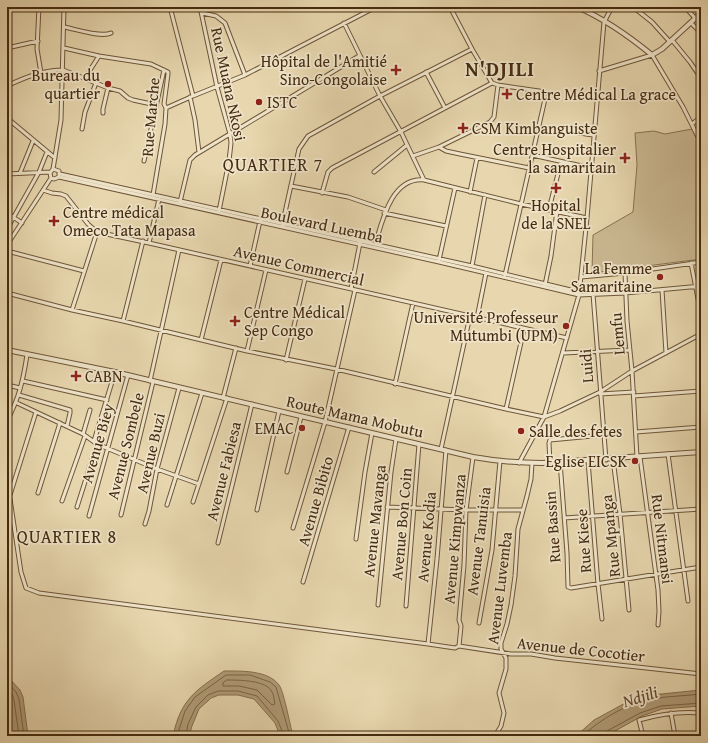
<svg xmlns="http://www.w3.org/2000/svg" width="708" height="743" viewBox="0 0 708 743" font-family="'Gentium Book Plus',serif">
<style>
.green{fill:#cbb993;stroke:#887252}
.water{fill:#b09c78;stroke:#856f4e}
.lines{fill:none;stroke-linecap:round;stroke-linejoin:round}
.shore{stroke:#7a6444;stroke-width:1}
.minor-casing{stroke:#6e5638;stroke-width:5}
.tertiary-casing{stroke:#6e5638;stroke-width:6}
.minor{stroke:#efe4ca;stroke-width:3}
.tertiary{stroke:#efe4ca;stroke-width:4}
.poi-dot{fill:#8f2418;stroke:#efe4ca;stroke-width:1.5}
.labels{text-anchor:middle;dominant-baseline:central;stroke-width:3.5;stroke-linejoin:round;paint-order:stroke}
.poi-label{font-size:16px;fill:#452b10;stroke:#efe4ca;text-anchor:end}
.street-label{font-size:16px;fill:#452b10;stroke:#efe4ca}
.water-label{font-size:17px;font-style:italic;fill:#60472a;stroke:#efe4ca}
.quarter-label{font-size:18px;letter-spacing:1px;fill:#452b10;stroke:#efe4ca}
.district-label{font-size:20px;font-weight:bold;letter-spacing:1px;fill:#452b10;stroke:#efe4ca}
</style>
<rect width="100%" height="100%" fill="#e7d6ae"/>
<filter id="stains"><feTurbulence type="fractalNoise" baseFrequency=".005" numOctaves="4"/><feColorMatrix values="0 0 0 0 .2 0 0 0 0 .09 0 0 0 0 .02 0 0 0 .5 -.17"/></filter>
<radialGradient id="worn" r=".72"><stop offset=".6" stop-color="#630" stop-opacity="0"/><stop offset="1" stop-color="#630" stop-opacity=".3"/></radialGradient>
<path class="green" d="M692 129 701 148V259L592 273 593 235 633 212 637 165 635 133 654 131 665 134Z"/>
<path class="water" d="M224 671C241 671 268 670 279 685 283 689 290 724 292 732L295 736H280L275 723 254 699 238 695H219L211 698 199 709 192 726 189 736H173C181 699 195 691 224 671Z
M7 676 20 690 23 697 28 736H7Z
M701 690V706L662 709 642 716 606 736H576L594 720 629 701 651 695Z"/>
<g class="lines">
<path class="shore" d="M227 680C238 680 267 680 272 692 274 695 274 700 275 704L272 705 257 690 239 686H223V683Z
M7 682 16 692 19 699 24 736
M7 689 12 694 14 700 19 736
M177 736 185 711 195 697 226 675H250L270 682 276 687 290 736
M186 736 188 724 196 707 208 695 218 691H238L257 696 278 721 284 736
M582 736C600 720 627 703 652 699 668 696 685 696 701 694
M605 736 607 731 640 713 661 706 701 703"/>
<defs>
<path id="minor" d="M39 7 37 49 41 73
M170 7 193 96
M200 7 217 87 230 134 231 143 229 161 219 211
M450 7 472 49 492 83 498 85 539 91 543 92 545 99 505 275
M633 7 652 22 670 42
M685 7 695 18
M7 11 12 7
M202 13 216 16 225 23 245 75
M344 23 380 96 401 132 424 180
M691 23 701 33
M64 27C75 29 102 38 111 33
M672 40 690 62 701 78
M7 48 38 41
M64 48 99 56 151 64 168 72V74L164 104 166 108 165 124 153 195
M599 71 652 55 683 107 701 143
M426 72 445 108
M85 78 99 56
M96 83 108 88 120 91 128 98 133 100 156 105
M7 86C25 77 43 70 63 70L96 83 85 112 82 129
M190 97 195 120 199 152
M166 108 193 96 245 75 376 7
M103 113V109L108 88
M7 118 55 158
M692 124 701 117
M538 127 593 135
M439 147 446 151 460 154 529 168
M532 155 591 168
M413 156 439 147 490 122 494 117 498 85
M144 161 164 70
M374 172 407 145
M20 173 33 141
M7 174 50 172
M60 174 472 266 579 292
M59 177 439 262 579 295 625 293 701 286
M51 178 54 179 59 177V171L53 169
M291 186 348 197 386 210
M43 190 52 193 61 194 66 196 88 224 97 232 149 243 567 338
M470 192 477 158
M322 193 328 172 332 168 492 83
M180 202 190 160 195 155 359 56
M549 209 561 162
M7 213 22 223
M384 213 446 226
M282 226 299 149 308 136 380 96 472 49
M7 229 39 172 47 152
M149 243 159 199
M7 245 51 178 50 173 53 169 61 120 64 7
M375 245C382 222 391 177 424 180L521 204 587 218
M7 251 84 271
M439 260 455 188
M691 263 701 314
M250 266 260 221
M472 266 485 195
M625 273 627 321 632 371 637 457
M581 277 625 273 701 262
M545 285 551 256 557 211
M351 289 360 243
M662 290 666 353
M7 293 72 310 123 321 247 351 336 369 506 409 544 417 560 411 600 392 632 371 701 334
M593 294 606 460
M72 310 97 232
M477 318 486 273
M123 321 143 241
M201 340 221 260
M247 351 266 270
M563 353 629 350
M286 360 305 279
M23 381 107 400
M150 381 179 250
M395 384 413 303
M7 385 20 388
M600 394 634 392
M19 395 70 410V413L67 426
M634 396 701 391
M223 398 236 348
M17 403 83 434 97 444 157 469 199 484
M506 409 524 329
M7 421C19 398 23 381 27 355
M636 432 701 427
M83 434 90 410
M94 441 115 372
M441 449 470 316
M698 452 701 474
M668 454 688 601
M640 457 658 590 659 611 658 625
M613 459 620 514 629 610
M588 461 598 584 602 619
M560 462 567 553 568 587 571 588 701 567
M519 463 544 417 579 295 587 218 604 22 612 7
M550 463 549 443 550 440 603 435
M287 472 301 417
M7 479 21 572 26 588 39 593 428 644 437 559 446 450
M38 493 60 423
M10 495 36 412
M62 501 85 436
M193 502 227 398
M167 505 202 393
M77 507 97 444
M387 507 466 510H523
M257 510 279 411
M121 515 153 382
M89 516 128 375
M564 518 701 509
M145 524 149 511 157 469 179 388
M293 528 325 422 355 290
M356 539 365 472 372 433
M218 543 252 404
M303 582 349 427
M378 605 391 472 396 439
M406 606 419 444
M479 623 492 550 500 461
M428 644 455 648 459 646 461 626 459 620 464 565 466 510 473 457
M459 646 511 654H531L555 658 701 674
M671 713 675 736
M495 736 501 726 504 713 499 693 506 669V658L501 649V643L507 624 511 605 515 576 518 529 527 496 531 479 532 463
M643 736 639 720C660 714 679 711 701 713"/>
<path id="tertiary" d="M577 7C603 18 630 37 652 55L662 49 701 13
M7 350 115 372 473 457C496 461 519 463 542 463L701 452"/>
</defs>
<use href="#minor" class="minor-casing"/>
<use href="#tertiary" class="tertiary-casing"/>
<use href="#minor" class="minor"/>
<use href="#tertiary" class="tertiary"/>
</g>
<g class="poi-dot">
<path d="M394 64h4v4h4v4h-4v4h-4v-4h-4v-4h4z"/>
<circle cx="108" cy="84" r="4"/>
<path d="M505 88h4v4h4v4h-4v4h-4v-4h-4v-4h4z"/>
<circle cx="259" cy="102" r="4"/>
<path d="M461 122h4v4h4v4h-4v4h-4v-4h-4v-4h4z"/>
<path d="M623 152h4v4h4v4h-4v4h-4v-4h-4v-4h4z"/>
<path d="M554 182h4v4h4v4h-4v4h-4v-4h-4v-4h4z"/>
<path d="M52 215h4v4h4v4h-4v4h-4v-4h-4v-4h4z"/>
<circle cx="660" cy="277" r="4"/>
<path d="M233 315h4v4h4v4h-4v4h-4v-4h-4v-4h4z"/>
<circle cx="566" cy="326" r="4"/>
<path d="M74 370h4v4h4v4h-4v4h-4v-4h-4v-4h4z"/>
<circle cx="302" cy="428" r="4"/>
<circle cx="521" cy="431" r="4"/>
<circle cx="635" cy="461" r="4"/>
</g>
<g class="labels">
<g class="poi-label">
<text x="387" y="61">Hôpital de l'Amitié<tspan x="387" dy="18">Sino-Congolaise</tspan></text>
<text x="100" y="75">Bureau du<tspan x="100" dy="18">quartier</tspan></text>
<text x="516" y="94" text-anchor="start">Centre Médical La grace</text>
<text x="267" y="102" text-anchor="start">ISTC</text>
<text x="472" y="128" text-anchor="start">CSM Kimbanguiste</text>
<text x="616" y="149">Centre Hospitalier<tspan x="616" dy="18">la samaritain</tspan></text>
<text x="556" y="205" text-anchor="middle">Hopital<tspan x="556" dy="18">de la SNEL</tspan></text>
<text x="63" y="212" text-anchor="start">Centre médical<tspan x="63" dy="18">Omeco Tata Mapasa</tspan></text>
<text x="652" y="268">La Femme<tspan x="652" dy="18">Samaritaine</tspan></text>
<text x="244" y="312" text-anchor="start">Centre Médical<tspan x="244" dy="18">Sep Congo</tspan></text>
<text x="558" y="317">Université Professeur<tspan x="558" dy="18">Mutumbi (UPM)</tspan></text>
<text x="85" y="376" text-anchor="start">CABN</text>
<text x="294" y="428">EMAC</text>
<text x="529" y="431" text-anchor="start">Salle des fetes</text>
<text x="627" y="461">Eglise EICSK</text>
</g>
<g class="street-label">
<text transform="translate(229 84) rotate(78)">Rue Muana Nkosi</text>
<text transform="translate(150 117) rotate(-85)">Rue Marche</text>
<text transform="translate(322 224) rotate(12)">Boulevard Luemba</text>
<text transform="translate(299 265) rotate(13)">Avenue Commercial</text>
<text transform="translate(617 334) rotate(-95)">Lemfu</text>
<text transform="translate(586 366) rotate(-94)">Luidi</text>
<text transform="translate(355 416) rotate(13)">Route Mama Mobutu</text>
<text transform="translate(97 443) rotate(-74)">Avenue Biey</text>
<text transform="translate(125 446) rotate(-76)">Avenue Sombele</text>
<text transform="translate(150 453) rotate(-77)">Avenue Buzi</text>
<text transform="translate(223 471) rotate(-76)">Avenue Fabiesa</text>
<text transform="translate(315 501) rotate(-74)">Avenue Bibito</text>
<text transform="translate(374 521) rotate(-84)">Avenue Mavanga</text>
<text transform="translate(401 524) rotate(-85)">Avenue Bon Coin</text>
<text transform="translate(552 527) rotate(-94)">Rue Bassin</text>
<text transform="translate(610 536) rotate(-96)">Rue Mpanga</text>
<text transform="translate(426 537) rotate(-85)">Avenue Kodia</text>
<text transform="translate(454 539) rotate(-85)">Avenue Kimpwanza</text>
<text transform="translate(663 539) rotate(83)">Rue Nitmansi</text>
<text transform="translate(478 541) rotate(-83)">Avenue Tanuisia</text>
<text transform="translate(583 541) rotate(-94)">Rue Kiese</text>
<text transform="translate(499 588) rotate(-83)">Avenue Luvemba</text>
<text transform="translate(581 649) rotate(6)">Avenue de Cocotier</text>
</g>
<g class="water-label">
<text transform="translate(640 696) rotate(-17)">Ndjili</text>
</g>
<g class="quarter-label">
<text x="273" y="164">QUARTIER 7</text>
<text x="67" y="536">QUARTIER 8</text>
</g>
<g class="district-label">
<text x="500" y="68">N'DJILI</text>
</g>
</g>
<rect width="708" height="743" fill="none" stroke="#e7d6ae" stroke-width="24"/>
<rect x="8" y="8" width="692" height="727" fill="none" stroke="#452b10" stroke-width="2"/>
<rect x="12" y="12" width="684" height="719" fill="none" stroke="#452b10"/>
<rect width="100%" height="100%" filter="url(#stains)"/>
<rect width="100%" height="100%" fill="url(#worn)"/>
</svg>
